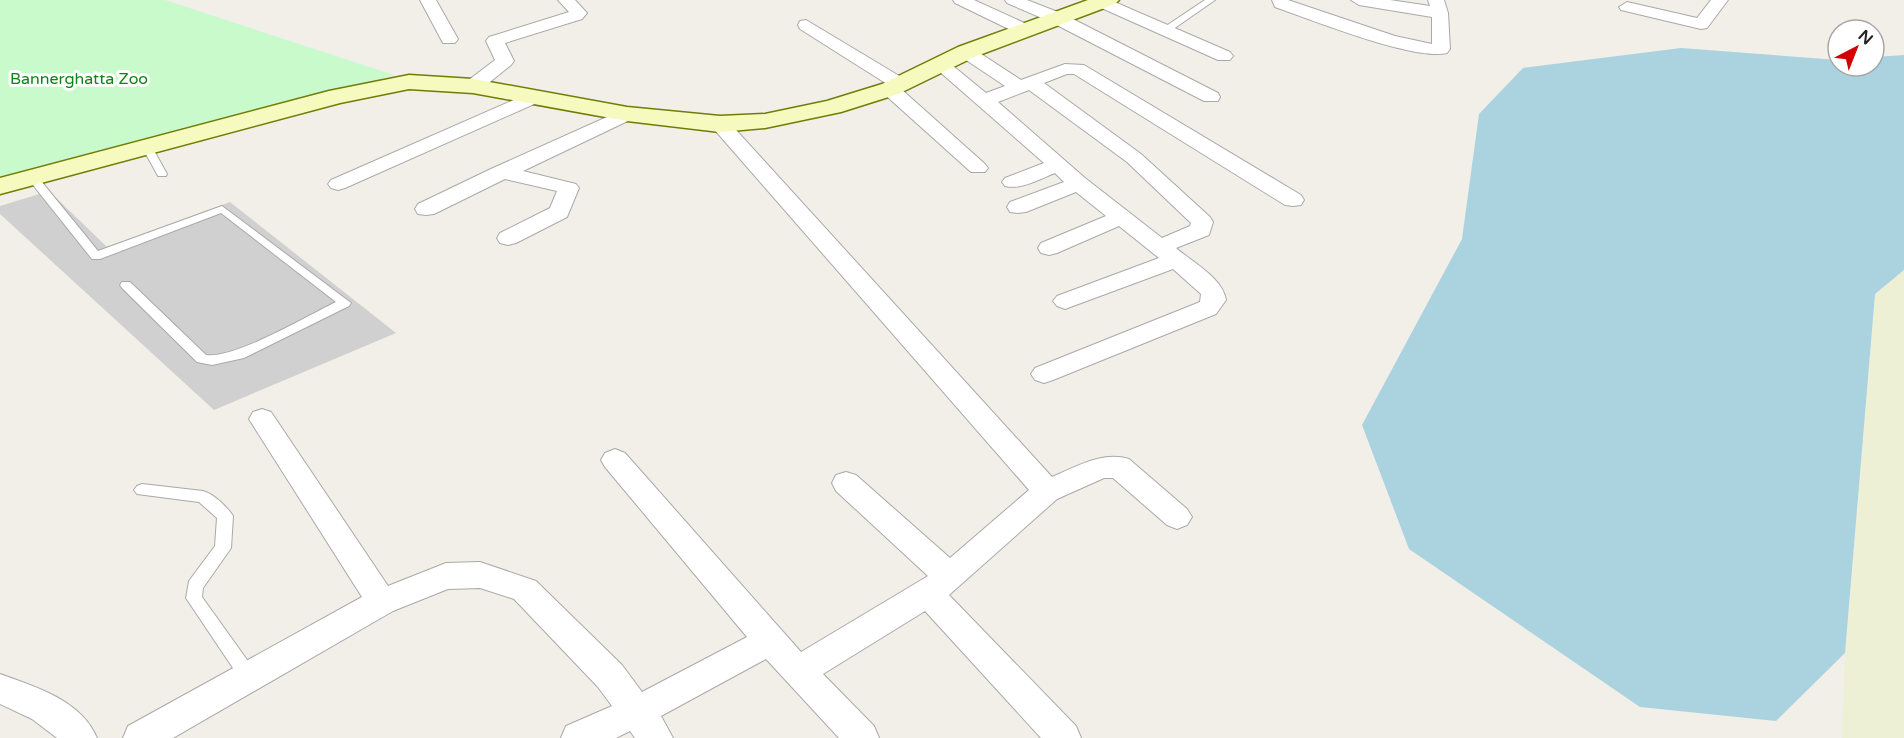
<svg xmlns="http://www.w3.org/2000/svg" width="1904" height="738" viewBox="0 0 1904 738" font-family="'Varela Round',sans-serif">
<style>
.religious{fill:#d0d0d0}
.farmland{fill:#eef0d5}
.park{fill:#c8facc}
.water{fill:#aad3df}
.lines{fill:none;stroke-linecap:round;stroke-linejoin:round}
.lane-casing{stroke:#a9a9a9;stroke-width:2}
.street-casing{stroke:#a9a9a9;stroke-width:2}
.secondary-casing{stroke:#707d05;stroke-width:3}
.lane{fill:#fff;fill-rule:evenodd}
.street{fill:#fff;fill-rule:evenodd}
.secondary{fill:#f7fabf;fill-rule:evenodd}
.labels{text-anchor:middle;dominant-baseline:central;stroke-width:6;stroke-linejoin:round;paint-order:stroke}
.far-park-label{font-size:16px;fill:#0c8416;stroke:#fff}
</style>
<rect width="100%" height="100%" fill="#f2efe9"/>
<path class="religious" d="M49 191 107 247 230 202 396 333 214 410 0 214V206Z"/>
<path class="farmland" d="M1904 270V738H1842L1845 653 1875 294Z"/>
<path class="park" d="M0 0H165L394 75 169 139 0 180Z"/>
<path class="water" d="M1681 48 1838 60V66H1874V57L1904 55V270L1875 294 1845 653 1776 721 1640 707 1409 549 1362 425 1462 239 1479 114 1523 68Z"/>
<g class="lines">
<defs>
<path id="lane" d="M1205 0H1215L1169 32H1163V28Z
M147 144 152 147 167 174 166 176H158L157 174 142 147Z
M33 175 37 176 98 251 222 206 351 303 349 306 244 358 212 365 197 362 122 288 120 285 122 282H130L206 355C235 359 307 316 336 302L221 213 100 259H92L29 180V176Z
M142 484 203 491C214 494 227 507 233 516L231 548 203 588 202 597 255 671 258 677 255 683 249 685 243 683 186 598 189 581 215 546 217 518 199 502 137 494 134 490 137 486Z"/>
<path id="street" d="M420 0H436L458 39 455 43H443Z
M558 0H575L587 13 582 19 505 43 514 61 511 65 480 90H466L464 86 466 82 495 60 486 41 489 37 569 12Z
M953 0H974L1031 26 1034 30 1031 34H1019L955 3Z
M1005 0H1027L1063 14 1218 93 1220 97 1218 101H1204L1051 22 1007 3Z
M1097 0H1110L1230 52 1233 56 1230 60H1218L1097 6 1095 3Z
M1272 0H1288L1395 36 1432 44V17L1359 5 1351 0H1390L1430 6 1428 0H1444L1448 13 1450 49 1447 53C1414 61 1312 20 1275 7Z
M1711 0H1728L1707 28 1701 29 1621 10 1619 7 1627 2 1697 18Z
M806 20 906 80 909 84 901 89 985 164 988 168 985 172H971L883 93 881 89 887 84 800 29 798 25 800 21Z
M966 47 972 48 1021 80 1065 64 1084 65 1301 195 1304 200 1301 205 1293 206 1285 205 1074 74H1067L1044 83 1141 154 1210 217 1213 222 1209 235 1176 248C1191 261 1223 278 1226 300L1216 314 1053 380 1044 383 1035 380 1031 374 1035 368 1200 302 1201 294 1173 269 1073 306 1065 309 1057 306 1053 301 1057 296 1159 258 1119 226 1057 253 1049 255 1041 253 1038 248 1041 243 1106 216 1076 192 1026 212 1018 213 1010 212 1007 207 1010 202 1064 182 1055 173C1040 179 1021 190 1005 186L1002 182 1005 178 1044 163 932 65 935 61H947L986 93 1005 86 960 56 957 52 960 48ZM1029 90 1127 162 1191 223 1190 226 1162 238 1085 178 998 102Z
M534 91 541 93 543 97 541 101 345 188 338 190 331 188 328 184 331 180Z
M627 108 634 110 637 114 634 118 523 171 576 184 579 188 567 217 516 243 508 245 500 243 497 238 500 233 550 208 557 191 505 179 434 214 426 215 418 214 415 209 418 204 493 168Z
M720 118 727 120 1052 477C1076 467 1102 451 1129 459L1187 509 1192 517 1187 525 1177 529 1167 525 1113 478H1104L1057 499 949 595 1076 726 1081 738H1041L925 611 823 674 874 726 879 738H839L766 659 661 716 673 738H635L630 731 616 738H561L566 726 612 706 598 687 514 599 480 588 448 589 393 611 173 738H123L128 726 362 597 249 419 253 412 262 409 271 412 388 586 446 563 480 562 536 581 622 665 642 692 747 637 605 467 601 460 605 453 615 449 625 453 801 652 928 576 836 491 832 483 836 475 846 472 856 475 950 558 1029 490 713 128 710 124 713 120Z
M0 674C36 687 81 700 97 738H57L32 719 0 704Z"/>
<path id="secondary" d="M1088 0H1119L1115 4 974 57 898 94 841 112 765 128 720 132 627 121 473 93 409 89 340 103 0 194V178L329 91 409 75 473 79 627 107 720 116 765 114 827 101 882 84 958 47Z"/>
</defs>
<use href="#lane" class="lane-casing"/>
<use href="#street" class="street-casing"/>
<use href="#secondary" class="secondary-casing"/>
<use href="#lane" class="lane"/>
<use href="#street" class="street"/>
<use href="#secondary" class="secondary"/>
</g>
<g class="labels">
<g class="far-park-label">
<text x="79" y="79">Bannerghatta Zoo</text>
</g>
</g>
<g transform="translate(1856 48) rotate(42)"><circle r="28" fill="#ffffff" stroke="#a7a7a7" stroke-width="1.5"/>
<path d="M0-4.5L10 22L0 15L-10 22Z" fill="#d40000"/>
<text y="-9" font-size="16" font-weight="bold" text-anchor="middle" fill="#222222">N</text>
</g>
</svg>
